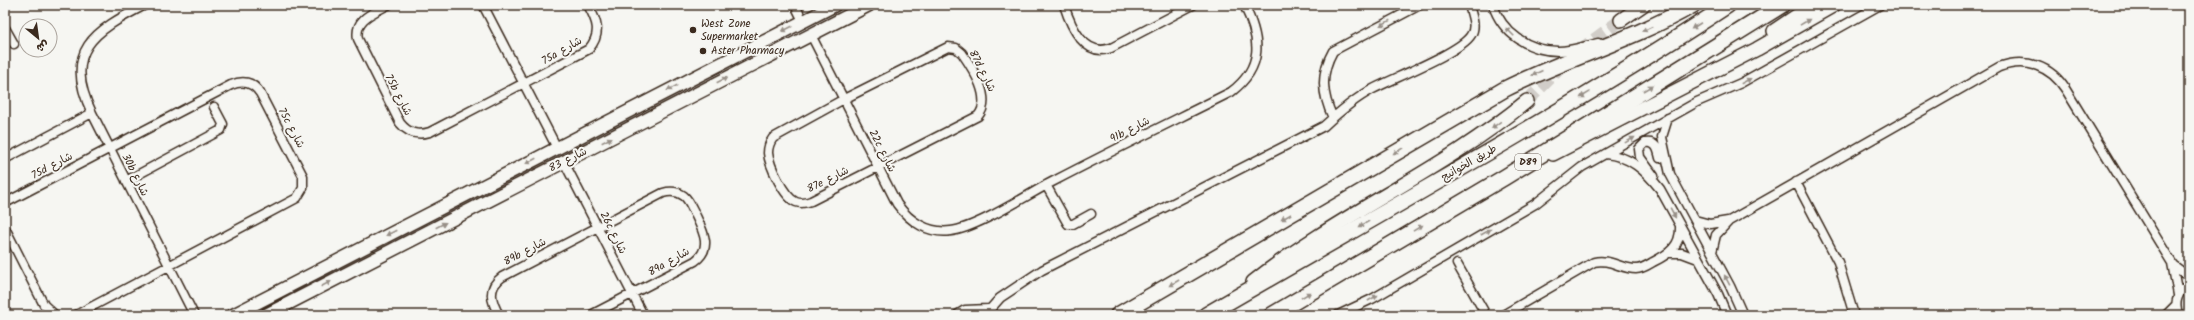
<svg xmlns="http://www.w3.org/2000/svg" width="2194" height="320" viewBox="0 0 2194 320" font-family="Kalam,'Playpen Sans Arabic',sans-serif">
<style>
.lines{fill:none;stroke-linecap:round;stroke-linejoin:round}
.primary-tunnel{stroke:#d1cdc8;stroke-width:13;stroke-dasharray:13 6;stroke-linecap:butt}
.street-casing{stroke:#3b2a1e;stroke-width:11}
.secondary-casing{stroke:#3b2a1e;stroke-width:15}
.primary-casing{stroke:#3b2a1e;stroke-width:16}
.highway-casing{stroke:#3b2a1e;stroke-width:18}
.street{stroke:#f6f6f2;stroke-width:8}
.secondary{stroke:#f6f6f2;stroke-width:12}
.primary{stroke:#f6f6f2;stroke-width:13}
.highway{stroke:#f6f6f2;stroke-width:15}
.oneway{fill:#989088}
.poi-dot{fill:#3b2a1e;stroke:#f6f6f2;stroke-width:1.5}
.labels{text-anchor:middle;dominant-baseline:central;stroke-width:4;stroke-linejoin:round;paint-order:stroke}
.shield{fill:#f6f6f2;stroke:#73675e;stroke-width:1}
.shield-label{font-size:10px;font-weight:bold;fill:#3b2a1e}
.poi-label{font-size:11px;fill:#3b2a1e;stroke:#f6f6f2;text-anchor:start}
.street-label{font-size:11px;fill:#3b2a1e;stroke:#f6f6f2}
</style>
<rect width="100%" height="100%" fill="#f6f6f2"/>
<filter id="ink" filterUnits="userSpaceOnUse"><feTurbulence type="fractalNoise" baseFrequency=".025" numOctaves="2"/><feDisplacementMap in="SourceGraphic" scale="8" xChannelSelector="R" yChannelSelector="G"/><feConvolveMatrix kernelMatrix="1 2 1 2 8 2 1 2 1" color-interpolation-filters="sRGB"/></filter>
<g filter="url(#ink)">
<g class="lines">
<path class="primary-tunnel" d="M1579 51 1621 20
M1527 101 1563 65"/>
<defs>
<path id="street" d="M145 5C94 31 62 51 92 113L194 315
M388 5C373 13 354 19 358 39L400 123C408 133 417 136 430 132L589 49C602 33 597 21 588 5
M483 5 557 148
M795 5 803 21
M1064 5C1071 27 1085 58 1111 48L1193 5
M1493 5C1502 33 1529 51 1558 51 1572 51 1585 46 1598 43
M5 28 14 44
M811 35 897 204C910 222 929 234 951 231 977 228 1027 195 1052 182 1111 151 1171 122 1231 92 1264 67 1261 39 1244 5
M948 47 956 48 962 53C973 69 993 99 978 116L811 201C806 203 801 204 796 202 784 197 769 165 768 153 768 147 770 142 773 138L844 99Z
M1333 118C1322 94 1320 74 1333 51L1420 5
M1668 118 1662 137 1670 174 1730 286 1743 315
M1605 154C1630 156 1645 170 1660 189L1718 294 1727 315
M5 159 92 113
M564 162 643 315
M1654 176 1640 157 1639 149 1645 143C1656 141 1658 149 1660 158
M126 181 221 130 223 124 214 107
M1796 182 1838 262 1854 315
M1046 185 1068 224H1073L1091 214
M5 203 231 85C243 80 253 82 260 93L303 176V188L297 198 76 315
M1695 220 1710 224 1728 221
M5 228 44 305 55 315
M1712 252 1716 235 1729 221 1999 67C2026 57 2051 66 2066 90L2172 263 2178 295
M1670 253H1682L1698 259
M1457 264 1486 315
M2173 265 2189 277
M499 315C491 301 487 288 502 277L663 193C670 191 677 191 684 196 689 200 692 208 695 214 703 231 713 248 695 261L591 315
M957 315 965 310 988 309
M985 315 1000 298 1042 270 1324 126C1339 112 1354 99 1373 89 1394 78 1461 52 1471 35 1477 26 1471 14 1469 5
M1338 315 1372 299 1535 204 1582 167 1697 102 1741 83 1880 5
M1503 315 1594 262C1609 258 1621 269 1636 269 1642 269 1648 265 1653 262 1669 254 1681 246 1680 226
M2166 315 2176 305
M2179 315C2173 303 2178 291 2189 285"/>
<path id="secondary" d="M233 315 835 5
M266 315 869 5"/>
<path id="primary" d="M1621 20 1643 5
M1774 31 1813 5
M1553 154 1757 49 1834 5
M1253 282C1339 214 1442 171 1527 101"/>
<path id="highway" d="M1118 315 1505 89C1567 58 1633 40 1693 5
M1206 315C1381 213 1559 116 1728 5
M1272 315 1505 177 1782 5"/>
</defs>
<use href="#street" class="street-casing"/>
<use href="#secondary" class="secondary-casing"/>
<use href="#primary" class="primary-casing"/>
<use href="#highway" class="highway-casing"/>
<use href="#street" class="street"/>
<use href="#secondary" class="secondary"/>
<use href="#primary" class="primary"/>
<use href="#highway" class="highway"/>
</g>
<defs><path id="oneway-solid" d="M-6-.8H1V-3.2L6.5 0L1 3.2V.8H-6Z"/></defs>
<g class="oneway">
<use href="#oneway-solid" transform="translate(1805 22) rotate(-31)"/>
<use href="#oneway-solid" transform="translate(1385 23) rotate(153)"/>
<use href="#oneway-solid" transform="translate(1696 26) rotate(147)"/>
<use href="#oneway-solid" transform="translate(787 29) rotate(153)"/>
<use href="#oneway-solid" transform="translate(1647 29) rotate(156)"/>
<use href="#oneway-solid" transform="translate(1510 32) rotate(-135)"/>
<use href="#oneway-solid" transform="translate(1537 73) rotate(156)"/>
<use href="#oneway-solid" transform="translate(722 80) rotate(-27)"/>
<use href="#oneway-solid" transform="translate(1746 81) rotate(-28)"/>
<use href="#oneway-solid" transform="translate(672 88) rotate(152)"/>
<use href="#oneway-solid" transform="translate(1648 88) rotate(-32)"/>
<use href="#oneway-solid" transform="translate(1585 95) rotate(149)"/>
<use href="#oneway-solid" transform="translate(1496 125) rotate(144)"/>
<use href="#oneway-solid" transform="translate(607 140) rotate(-27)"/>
<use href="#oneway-solid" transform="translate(1630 140) rotate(-29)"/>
<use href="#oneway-solid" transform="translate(1398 151) rotate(149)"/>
<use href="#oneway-solid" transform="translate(531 161) rotate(153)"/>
<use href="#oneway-solid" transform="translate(1673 213) rotate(62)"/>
<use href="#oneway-solid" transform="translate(1286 217) rotate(150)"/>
<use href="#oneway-solid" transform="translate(1364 224) rotate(150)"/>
<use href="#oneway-solid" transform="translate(441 225) rotate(-27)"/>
<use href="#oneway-solid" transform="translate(1418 228) rotate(-31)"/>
<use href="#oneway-solid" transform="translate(1486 232) rotate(-30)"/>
<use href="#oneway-solid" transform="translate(391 233) rotate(153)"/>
<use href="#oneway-solid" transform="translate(1727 280) rotate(-118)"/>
<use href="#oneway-solid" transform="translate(1174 283) rotate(150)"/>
<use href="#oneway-solid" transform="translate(326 284) rotate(-27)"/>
<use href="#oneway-solid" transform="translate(1306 295) rotate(-31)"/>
<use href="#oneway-solid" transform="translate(1373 298) rotate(-30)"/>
</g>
</g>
<g class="poi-dot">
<circle cx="693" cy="30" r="4"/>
<circle cx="703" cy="51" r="4"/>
</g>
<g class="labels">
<rect class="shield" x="1515" y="154" width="26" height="16" rx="3"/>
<g class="shield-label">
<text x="1528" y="162">D89</text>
</g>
<g class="poi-label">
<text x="701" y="24">West Zone<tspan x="701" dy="13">Supermarket</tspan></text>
<text x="711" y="51">Aster Pharmacy</text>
</g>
<g class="street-label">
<text transform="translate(562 51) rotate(-30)">75a شارع</text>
<text transform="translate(982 71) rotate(63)">87d شارع</text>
<text transform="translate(398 95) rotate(62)">75b شارع</text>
<text transform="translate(291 128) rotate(62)">75c شارع</text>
<text transform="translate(1130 130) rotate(-27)">91b شارع</text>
<text transform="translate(882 151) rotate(63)">22c شارع</text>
<text transform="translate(568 160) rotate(-27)">شارع 83</text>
<text transform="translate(1469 163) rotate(-30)">طريق الخوانيج</text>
<text transform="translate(52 166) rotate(-28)">75d شارع</text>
<text transform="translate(135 175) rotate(63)">30b شارع</text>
<text transform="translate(828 180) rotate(-27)">87e شارع</text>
<text transform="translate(613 233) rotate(63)">26c شارع</text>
<text transform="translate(525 252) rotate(-28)">89b شارع</text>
<text transform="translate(669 262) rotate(-30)">89a شارع</text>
</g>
</g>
<rect width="2194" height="320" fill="none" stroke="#f6f6f2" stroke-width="20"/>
<rect x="10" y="10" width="2174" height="300" fill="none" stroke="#3b2a1e" stroke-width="1.5" filter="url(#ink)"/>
<g transform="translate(38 38) rotate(151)"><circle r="19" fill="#f6f6f2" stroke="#aba49d"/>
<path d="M0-3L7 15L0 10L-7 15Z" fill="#3b2a1e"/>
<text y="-6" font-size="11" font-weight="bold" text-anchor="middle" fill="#3b2a1e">ش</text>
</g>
</svg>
